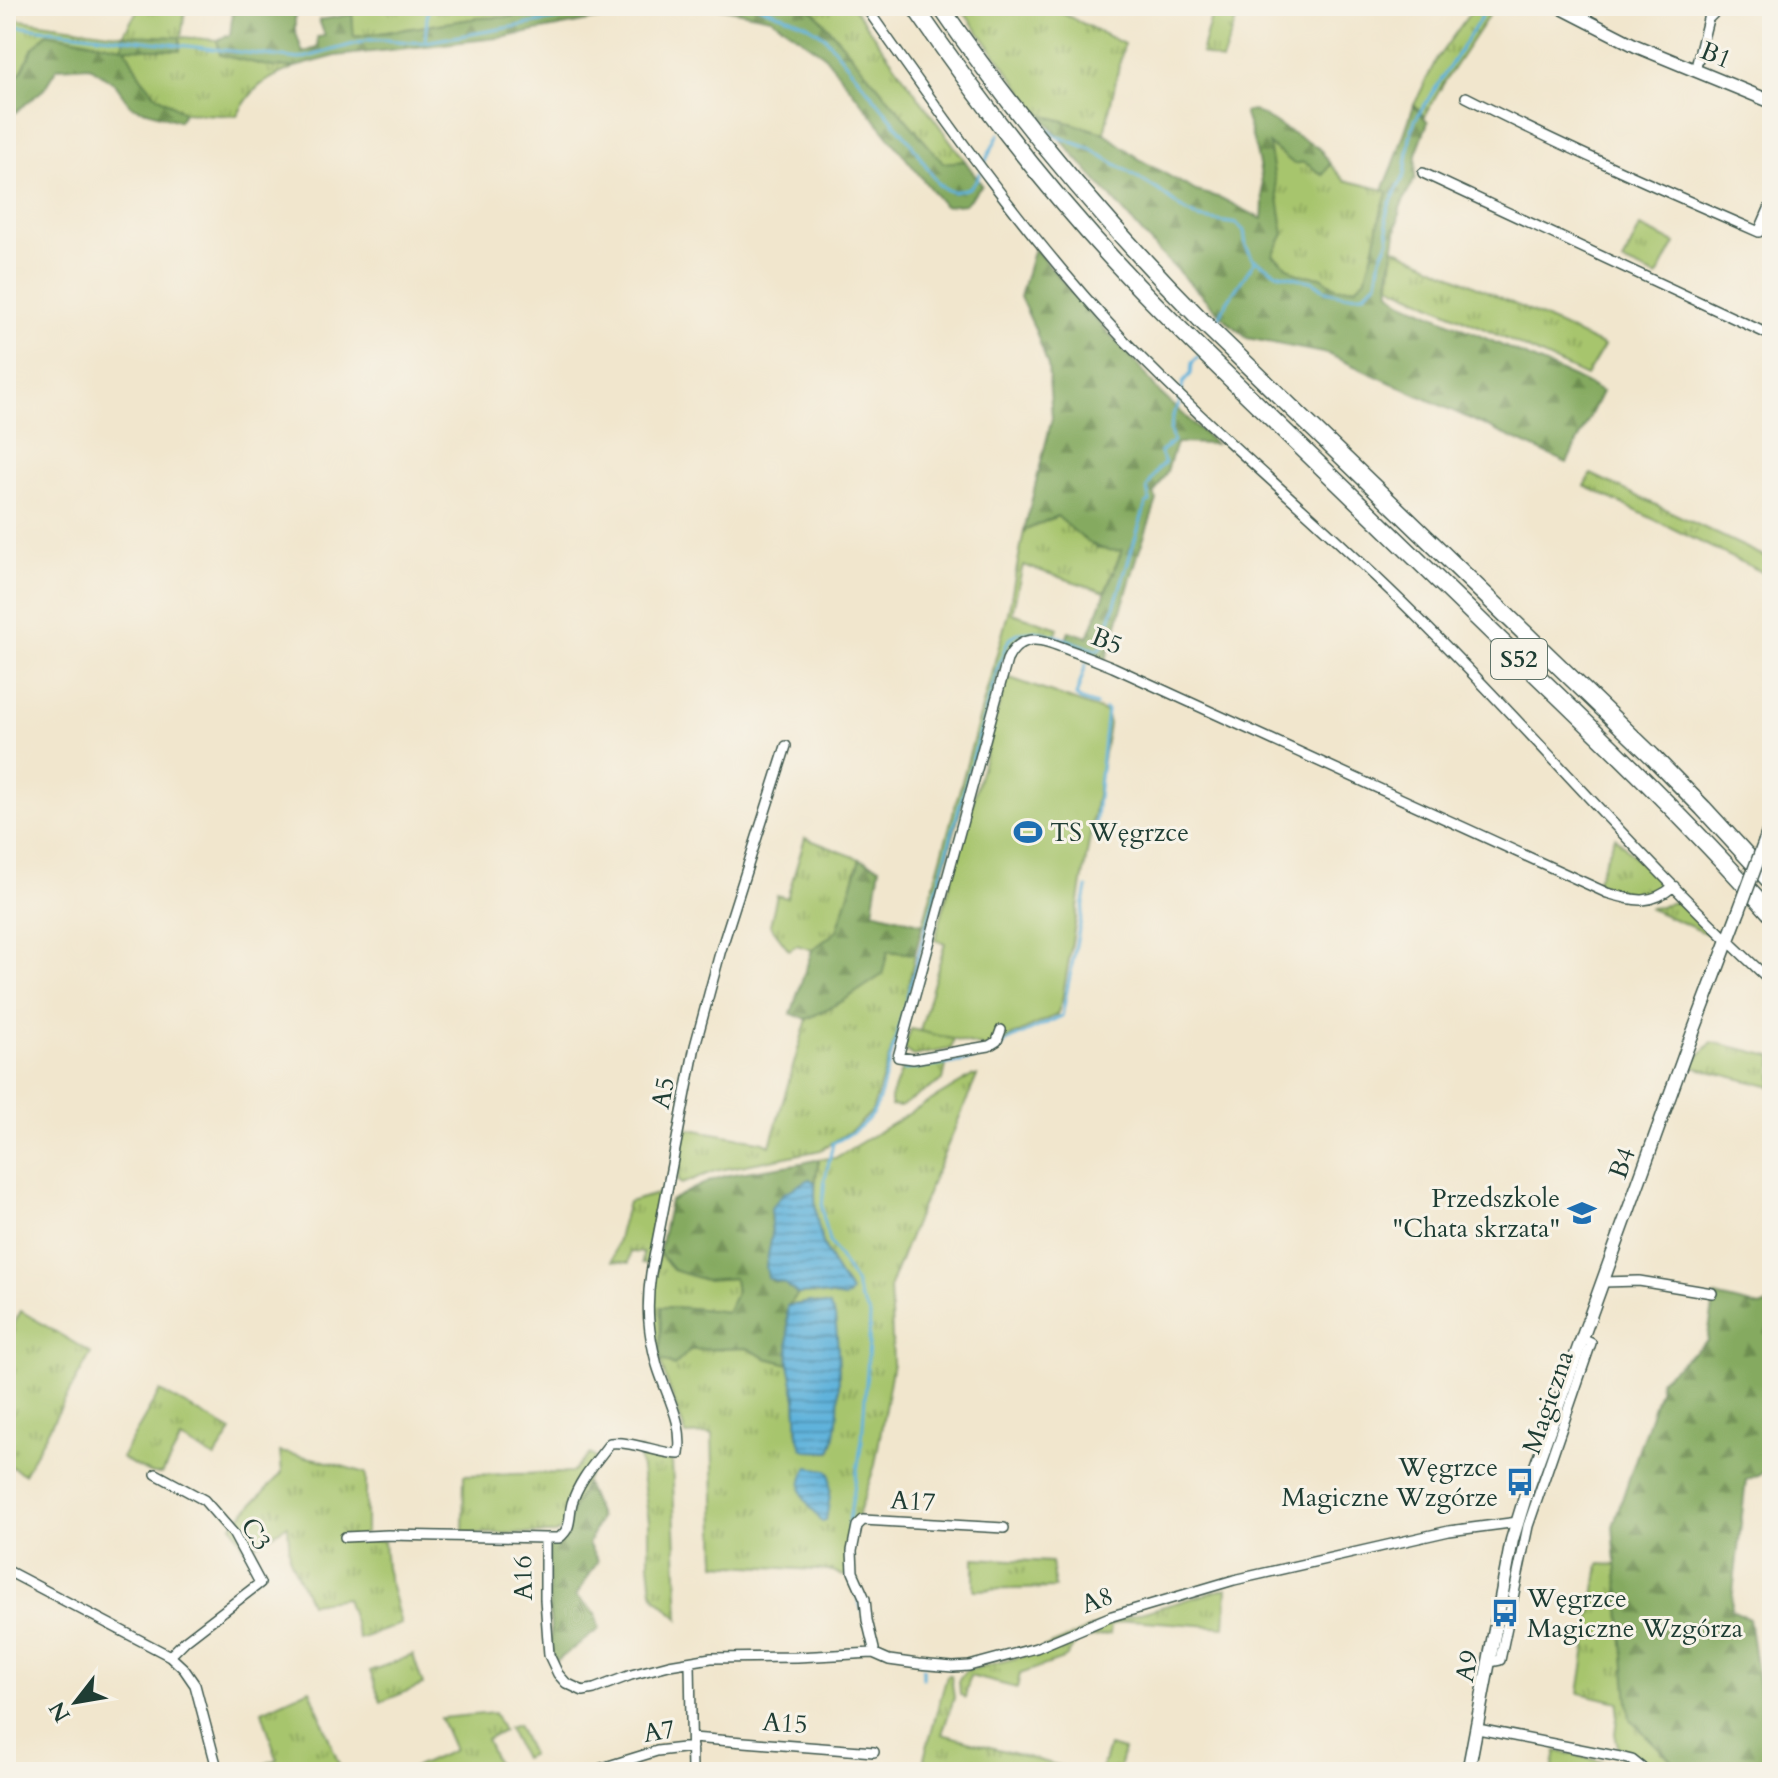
<svg xmlns="http://www.w3.org/2000/svg" width="1778" height="1778" viewBox="0 0 1778 1778" font-family="Cardo,serif">
<style>
.grass{fill:url(#grass-tufts);stroke:#638150;stroke-width:2;fill-rule:evenodd}
.forest{fill:url(#forest-firs);stroke:#52744a;stroke-width:2}
.garden{fill:#a7c56d;stroke:#638150;stroke-width:2}
.water{fill:url(#water-rules);stroke:#3f7888;stroke-width:2}
.lines{fill:none;stroke-linecap:round;stroke-linejoin:round}
.stream{stroke:#5fb2db;stroke-width:3}
.street-casing{stroke:#3e564b;stroke-width:12}
.secondary-casing{stroke:#3e564b;stroke-width:15}
.highway-casing{stroke:#3e564b;stroke-width:19}
.street{stroke:#fff;stroke-width:9}
.secondary{stroke:#fff;stroke-width:12}
.highway{stroke:#fff;stroke-width:16}
.secondary-bridge-casing{stroke:#3e564b;stroke-width:15;stroke-linecap:butt}
.secondary-bridge{stroke:#fff;stroke-width:12}
.labels{text-anchor:middle;dominant-baseline:central;stroke-width:6;stroke-linejoin:round;paint-order:stroke}
.shield{fill:#f7f3e8;stroke:#60746a;stroke-width:2}
.shield-label{font-size:24px;font-weight:bold;fill:#1f3d34}
.street-label{font-size:26px;fill:#1f3d34;stroke:#f7f3e8}
.poi-label{font-size:26px;fill:#1f3d34;stroke:#f7f3e8;text-anchor:start}
</style>
<defs>
<pattern id="grass-tufts" width="24" height="20" patternUnits="userSpaceOnUse" patternTransform="scale(2)"><rect width="24" height="20" fill="#a7c56d"/><path d="M3 7l-1-3M5 7V3M7 7l1-3M15 17l-1-3M17 17v-4M19 17l1-3" fill="none" stroke="#87a15a"/></pattern>
<pattern id="forest-firs" width="22" height="20" patternUnits="userSpaceOnUse" patternTransform="scale(2)"><rect width="22" height="20" fill="#85aa60"/><path d="M5 1l3.5 6h-7zM16 11l3.5 6h-7z" fill="#6c8c50"/></pattern>
<pattern id="water-rules" width="6" height="5" patternUnits="userSpaceOnUse" patternTransform="scale(2)"><rect width="6" height="5" fill="#5fb2db"/><path d="M0 2.5h6" fill="none" stroke="#4e92b2"/></pattern>
</defs>
<rect width="100%" height="100%" fill="#f7f3e8"/>
<filter id="ink" filterUnits="userSpaceOnUse"><feTurbulence type="fractalNoise" baseFrequency=".0125" numOctaves="2"/><feDisplacementMap in="SourceGraphic" scale="16" xChannelSelector="R" yChannelSelector="G"/><feConvolveMatrix kernelMatrix="1 2 1 2 8 2 1 2 1" color-interpolation-filters="sRGB"/></filter>
<filter id="wash" filterUnits="userSpaceOnUse"><feTurbulence type="fractalNoise" baseFrequency=".006" numOctaves="4" result="noise"/><feDisplacementMap in="SourceGraphic" scale="32" xChannelSelector="R" yChannelSelector="G"/><feGaussianBlur stdDeviation="1.8" result="paint"/><feColorMatrix in="noise" values="0 0 0 0 0 0 0 0 0 0 0 0 0 0 0 0 0 1.4 0 .05"/><feComposite in="paint" operator="in"/></filter>
<g filter="url(#wash)">
<rect width="100%" height="100%" fill="#f1e6cd"/>
<path class="grass" d="M140 6H186L181 37 217 40 221 55 272 67H295C264 80 253 86 237 116L184 113 155 94 141 77 124 47 33 48 22 71 6 84V18L123 35ZM124 35 180 50 125 47Z
M233 6H286V13L233 10Z
M352 6H548L509 17 478 18 353 37Z
M803 6H852L965 161 943 163 816 13Z
M959 6H1048L1124 44 1104 133 1040 114Z
M1214 6H1241L1222 61 1201 53Z
M1475 6H1495L1445 81 1424 117 1414 105 1436 60Z
M1269 143 1294 164 1304 162 1323 175 1330 164 1344 180 1389 191C1378 213 1379 231 1373 253 1371 262 1367 268 1366 278L1356 287 1337 288 1321 277 1297 274 1273 255Z
M1640 227 1675 243 1657 277 1623 262Z
M1394 248 1604 346 1586 376 1398 289 1390 284Z
M1591 474 1772 560V577L1585 486Z
M1057 516 1098 549 1122 550 1105 592 1023 565 1012 613 1058 628 1054 639C1023 633 1016 633 1002 663L928 926 923 924 1008 613 1024 531Z
M1615 837 1659 881 1660 887C1645 903 1614 889 1596 882Z
M805 838 860 859 837 931 812 950 797 945 789 950 770 925 777 895 787 898Z
M1676 901 1678 902 1715 937 1648 908 1660 907Z
M887 951 915 954 902 1017 872 1111 856 1127 821 1150 715 1171 681 1184 678 1181 684 1128 764 1142 770 1146 807 1019 843 1001 882 975Z
M911 1029 954 1039 951 1049 913 1056 906 1051 905 1045Z
M1712 1042 1772 1056V1087L1689 1066Z
M947 1060 943 1080 900 1107 891 1106V1098L903 1066Z
M972 1076H977L921 1208 890 1286 893 1363 875 1465 846 1552 849 1575 843 1576 833 1571 716 1564 712 1434 686 1435C675 1402 660 1368 654 1333 651 1308 654 1278 659 1253L673 1270 705 1280 734 1278 736 1293 728 1312 691 1308 661 1307 690 1350 747 1348 766 1358 789 1364 796 1398 798 1435 833 1444C840 1403 843 1346 829 1306L810 1302 788 1306 798 1294 815 1293 844 1298 851 1292C817 1245 809 1216 819 1159L835 1158Z
M661 1193 648 1264 642 1263 643 1253 630 1252 629 1263 612 1261 628 1202Z
M21 1311 91 1353 24 1474 6 1464V1338Z
M160 1391 232 1431 215 1458 181 1439 162 1474H151L121 1458Z
M638 1449 672 1461 679 1619 656 1598 652 1591 649 1564V1521Z
M280 1452 317 1459 366 1473V1532L352 1540 384 1541 386 1568 401 1624 359 1639 346 1598 310 1603 290 1559 288 1525 246 1550 232 1525 282 1473Z
M590 1454 596 1458 565 1526 555 1534 463 1533 464 1475 571 1473Z
M974 1558 1051 1562 1055 1588 974 1590Z
M1599 1564 1617 1565 1630 1719 1683 1772H1651L1620 1754 1615 1734 1619 1702 1579 1693Z
M1227 1588 1225 1627 1131 1620 1111 1625 1110 1634 1078 1640 1066 1658 1020 1674 1017 1688 970 1676 965 1698 960 1694 959 1679 965 1671 1024 1656 1099 1625Z
M413 1655 423 1685 381 1702 370 1671Z
M947 1675H951L954 1698 942 1734 1082 1772H928L924 1758Z
M310 1689 342 1772H247L277 1759 262 1711Z
M494 1713 503 1731 486 1740 501 1772H414L413 1768 454 1750 440 1718Z
M517 1725 531 1754 523 1758 508 1728Z
M1109 1746 1124 1750 1118 1772H1101Z
M1556 1751 1595 1760 1636 1772H1552Z"/>
<path class="forest" d="M286 6H295V30L303 53 318 47 317 37 325 36 319 20 352 14 354 37 478 18 509 17 548 6H665L506 37 336 56 295 67H272L220 55 217 40 230 35 233 10 285 13Z
M709 6H802L816 13 943 163 965 161 982 185 965 204 944 206 823 54 771 18Z
M47 33 123 47V35L180 37V50L125 48 141 77 155 94 184 113 179 121 131 106 115 84 89 66 57 68 44 89 6 120V84L22 71 33 48Z
M1414 105 1428 122 1416 154 1415 178 1400 208 1389 276 1390 291 1399 300 1582 381 1602 392 1567 463 1328 354 1247 338 1229 323 1159 252 1073 154 1040 114 1104 133 1139 159 1196 191 1221 198 1262 219C1266 183 1256 146 1244 112L1253 110 1320 149 1330 164 1323 175 1304 162 1294 164 1269 144 1284 234 1273 255 1297 274 1321 277 1337 288 1356 287 1366 278C1367 268 1371 261 1373 251 1378 231 1379 211 1388 192L1383 190 1393 166Z
M1034 248 1086 309 1141 368 1157 390 1215 444 1176 443 1167 471 1154 494 1157 500 1138 555 1106 660 1065 644 1069 631 1088 637 1122 550C1095 555 1076 532 1057 516L1024 531 1052 418 1048 366 1035 329 1020 297Z
M860 859 880 867 873 911 923 924 915 954 888 951 882 975 843 1001 807 1019 791 1014 812 950 837 931Z
M819 1159 815 1183 810 1179 800 1185 770 1214 772 1235 766 1266 772 1281 784 1283 798 1294 787 1307 789 1364 766 1358 747 1348 690 1350 674 1366 660 1359 661 1307 691 1308 727 1312 736 1293 734 1278 705 1280 673 1270 659 1253 670 1201C689 1191 708 1180 729 1175 759 1169 789 1167 819 1159Z
M1715 1296 1760 1307 1772 1302V1454L1765 1472 1746 1480 1731 1610 1749 1618 1764 1721 1772 1735V1772H1683L1630 1719 1628 1703 1613 1526 1659 1390 1660 1380 1707 1341Z
M586 1484 600 1518 588 1544 598 1561 576 1596 596 1614 599 1629 555 1662 552 1653 549 1599V1542L562 1541 574 1506Z"/>
<path class="garden" d="M1007 677 1106 712 1109 724 1062 1001 1057 1015 1006 1039 992 1050 980 1046 920 1031 945 943 935 939Z"/>
<path class="water" d="M810 1179 815 1183C814 1230 823 1254 851 1292L849 1296 844 1298 815 1293 798 1294 784 1283 768 1278 766 1266 772 1235 771 1208 783 1194Z
M810 1302 829 1306 835 1316C839 1350 843 1421 830 1452L808 1451 802 1448 798 1435 796 1398 789 1364 787 1306Z
M808 1467 826 1470 830 1474C832 1489 829 1505 826 1520L822 1522C808 1503 792 1492 808 1467Z"/>
<g class="lines">
<path class="stream" d="M758 6 806 24 824 36 911 143 938 184 947 190 953 192 962 190 969 188 977 180 980 173
M6 25 300 59 369 40C388 38 406 44 425 42L634 6
M425 42 428 6
M1034 120 1056 136 1091 149 1158 190 1181 208 1198 218 1237 224 1244 231 1246 246 1252 258 1277 273 1314 282 1326 291 1344 295 1363 294 1377 282 1381 257 1389 240 1386 216 1389 205 1405 174 1410 138 1415 120 1481 18 1486 6
M983 166 999 134
M1215 326 1227 302 1255 261
M1086 664 1076 696 1081 700 1096 705
M1094 836 1107 710 1105 709
M904 1070C929 1066 991 1062 1006 1042L1062 1016 1087 888
M848 1552 849 1521 862 1440 869 1342 870 1315 860 1299 855 1282 830 1243 824 1223 822 1206 825 1179 833 1143C848 1136 865 1126 874 1111 880 1101 883 1085 886 1074L997 670C1001 660 1004 648 1009 640 1024 618 1074 643 1095 650H1099L1102 646 1146 504 1150 502 1147 488 1158 469 1165 463 1160 453 1173 441 1170 430 1174 412 1179 405 1183 383 1191 374 1192 363 1199 356
M850 1576 862 1610
M923 1678V1668"/>
</g>
</g>
<g filter="url(#ink)">
<g class="lines">
<defs>
<path id="street" d="M865 6C946 121 1027 237 1124 340 1220 440 1329 527 1426 626 1543 743 1650 871 1772 982
M1695 71 1708 19 1718 9V6
M1466 97C1562 146 1660 189 1759 232L1772 202
M1423 173 1772 336
M1001 1030 997 1041 989 1046 913 1059 898 1057 1007 660C1022 630 1045 640 1069 650 1084 655 1098 661 1113 667L1607 893C1635 901 1650 906 1674 886
M1603 1282 1639 1281 1712 1293
M156 1474 204 1500 233 1533 260 1583 186 1640 170 1656
M345 1537 388 1535 545 1538V1599L549 1655 558 1674 566 1683 583 1691 594 1689 631 1675 669 1665 711 1658 797 1657 873 1653 889 1660 918 1664 953 1667 969 1666 1036 1648 1112 1616 1234 1580 1449 1531 1518 1522
M545 1538H559C573 1527 568 1518 572 1503 579 1480 596 1462 610 1443 634 1441 656 1453 679 1454 684 1422 666 1395 657 1365 648 1332 646 1307 651 1273L695 1046 720 953 786 746
M6 1570 170 1656 184 1669 195 1685 218 1772
M873 1653 874 1649 867 1620 865 1599 853 1572 852 1551 857 1526 863 1520 1004 1528
M1490 1662 1500 1660 1528 1526 1591 1343 1582 1339
M690 1663 692 1772
M1478 1729 1620 1757 1632 1760 1647 1772
M692 1738 874 1752
M566 1772H570
M589 1772 657 1751 692 1747"/>
<path id="secondary" d="M1558 6 1636 46 1772 102
M1765 841 1772 820
M1468 1772 1512 1540 1528 1488 1686 1051 1739 911"/>
<path id="highway" d="M914 6C979 101 1050 193 1129 277 1172 323 1218 366 1263 410 1341 486 1419 562 1498 638 1592 728 1685 817 1772 915
M940 6C1018 120 1107 225 1204 323L1652 756 1703 808 1772 883"/>
</defs>
<use href="#street" class="street-casing"/>
<use href="#secondary" class="secondary-casing"/>
<use href="#highway" class="highway-casing"/>
<use href="#street" class="street"/>
<use href="#secondary" class="secondary"/>
<use href="#highway" class="highway"/>
<defs>
<path id="secondary-bridge" d="M1739 911 1765 841"/>
</defs>
<use href="#secondary-bridge" class="secondary-bridge-casing"/>
<use href="#secondary-bridge" class="secondary-bridge"/>
</g>
</g>
<defs>
<symbol id="stadium-bare" viewBox="-9 -9 18 18"><path d="M0-5a6.5 5 0 1 0 0 10a6.5 5 0 1 0 0-10ZM-3.5-1.8h7v3.6h-7Z" fill="#1f6fb2" stroke="#f7f3e8" stroke-width="2.5" paint-order="stroke"/></symbol>
<symbol id="school-bare" viewBox="-9 -9 18 18"><path d="M0-5L7-2L0 1L-7-2ZM-4 1L0 2.5L4 1V4Q0 6-4 4Z" fill="#1f6fb2" stroke="#f7f3e8" stroke-width="2.5" paint-order="stroke"/></symbol>
<symbol id="bus-bare" viewBox="-9 -9 18 18"><path d="M-5-6H5V4H4V6H2V4H-2V6H-4V4H-5ZM-3.5-4V0h7V-4ZM-3.5 1.2v1.5H-2V1.2ZM2 1.2v1.5H3.5V1.2Z" fill="#1f6fb2" stroke="#f7f3e8" stroke-width="2.5" paint-order="stroke"/></symbol>
</defs>
<g fill-rule="evenodd">
<use href="#stadium-bare" x="1008" y="812" width="40" height="40"/>
<use href="#school-bare" x="1562" y="1193" width="40" height="40"/>
<use href="#bus-bare" x="1500" y="1462" width="40" height="40"/>
<use href="#bus-bare" x="1485" y="1593" width="40" height="40"/>
</g>
<g class="labels">
<rect class="shield" x="1491" y="639" width="56" height="40" rx="6"/>
<g class="shield-label">
<text x="1519" y="659">S52</text>
</g>
<g class="street-label">
<text transform="translate(1716 55) rotate(22)">B1</text>
<text transform="translate(1107 641) rotate(22)">B5</text>
<text transform="translate(663 1093) rotate(-79)">A5</text>
<text transform="translate(1622 1163) rotate(-70)">B4</text>
<text transform="translate(1548 1402) rotate(-71)">Magiczna</text>
<text transform="translate(913 1501) rotate(3)">A17</text>
<text transform="translate(256 1534) rotate(58)">C3</text>
<text transform="translate(523 1578) rotate(-91)">A16</text>
<text transform="translate(1097 1600) rotate(-20)">A8</text>
<text transform="translate(1467 1666) rotate(-80)">A9</text>
<text transform="translate(785 1723) rotate(4)">A15</text>
<text transform="translate(659 1731) rotate(-10)">A7</text>
</g>
<g class="poi-label">
<text x="1050" y="832">TS Węgrzce</text>
<text x="1560" y="1198" text-anchor="end">Przedszkole<tspan x="1560" dy="30">"Chata skrzata"</tspan></text>
<text x="1498" y="1467" text-anchor="end">Węgrzce<tspan x="1498" dy="30">Magiczne Wzgórze</tspan></text>
<text x="1527" y="1598">Węgrzce<tspan x="1527" dy="30">Magiczne Wzgórza</tspan></text>
</g>
</g>
<rect width="1778" height="1778" fill="none" stroke="#f7f3e8" stroke-width="32"/>
<g transform="translate(76 1702) rotate(239)" stroke="#f7f3e8" stroke-width="6" paint-order="stroke">
<path d="M0-6L14 30L0 20L-14 30Z" fill="#1f3d34"/>
<text y="-12" font-size="22" font-weight="bold" text-anchor="middle" fill="#1f3d34">N</text>
</g>
</svg>
